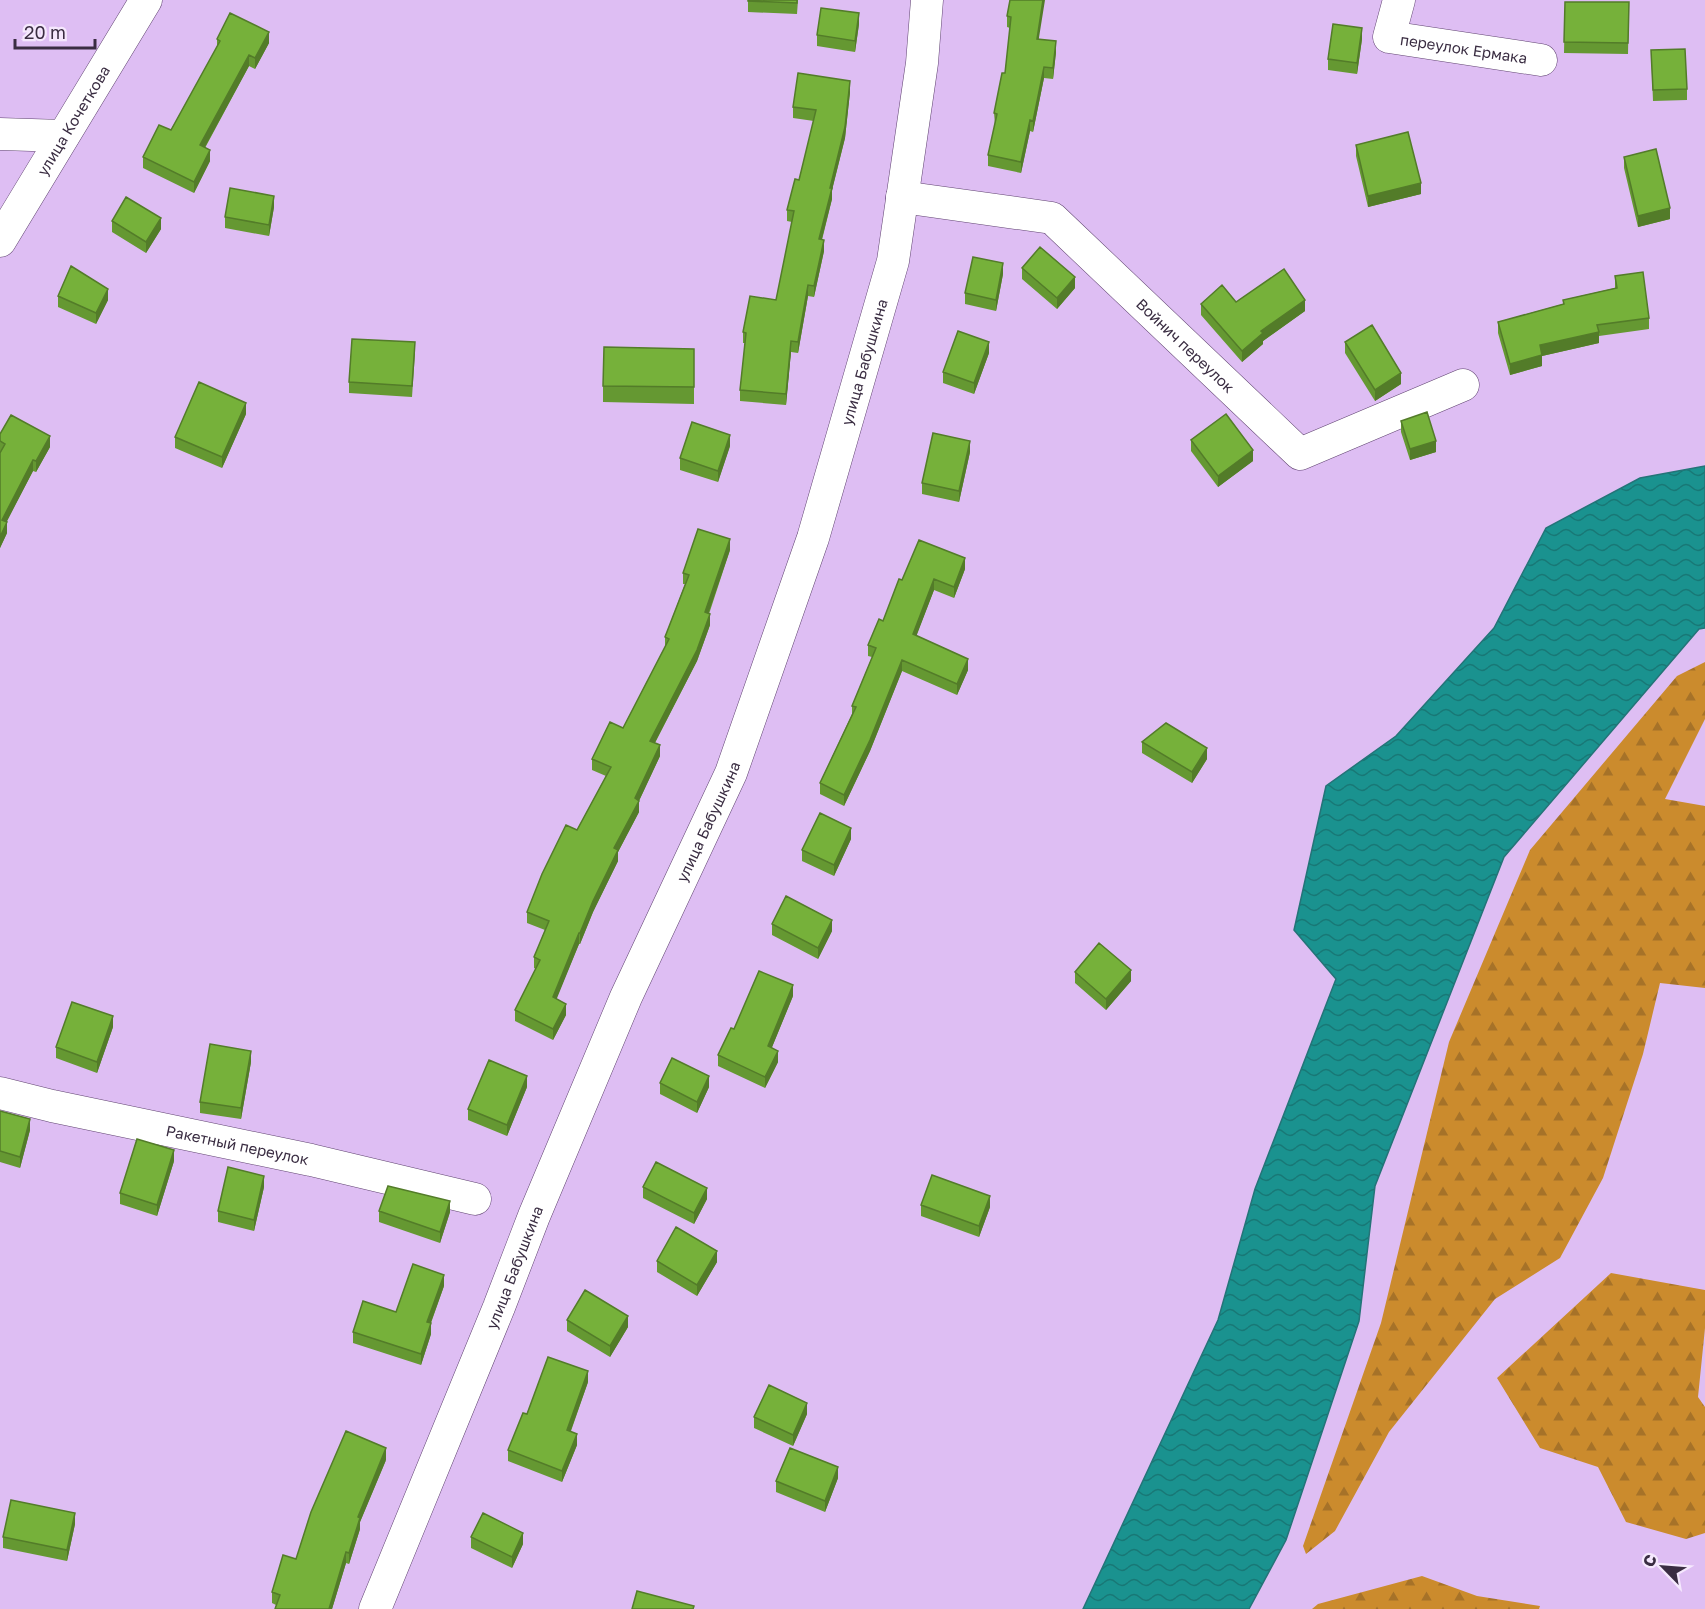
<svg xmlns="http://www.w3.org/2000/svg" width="1705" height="1609" viewBox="0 0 1705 1609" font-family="'Golos Text',sans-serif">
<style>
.forest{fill:url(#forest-firs)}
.water{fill:url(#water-waves);stroke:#247478;stroke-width:1.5}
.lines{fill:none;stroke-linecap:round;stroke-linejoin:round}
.street-casing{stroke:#604471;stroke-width:33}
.street{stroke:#fff;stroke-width:32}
.wall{fill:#659832}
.shaded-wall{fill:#537c29}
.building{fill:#76b13a;stroke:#537c29;stroke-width:1.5}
.labels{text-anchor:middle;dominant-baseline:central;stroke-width:6;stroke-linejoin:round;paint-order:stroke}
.street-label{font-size:15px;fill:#3a2d42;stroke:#f5e8fd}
</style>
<defs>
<pattern id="forest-firs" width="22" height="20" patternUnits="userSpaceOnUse" patternTransform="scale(1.5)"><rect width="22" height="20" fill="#cb8b2d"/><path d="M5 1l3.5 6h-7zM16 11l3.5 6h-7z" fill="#a67228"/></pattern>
<pattern id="water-waves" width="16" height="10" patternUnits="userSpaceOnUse" patternTransform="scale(1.5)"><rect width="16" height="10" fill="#1a928f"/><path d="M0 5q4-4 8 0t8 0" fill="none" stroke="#187876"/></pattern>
</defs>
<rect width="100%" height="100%" fill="#debef3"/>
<path class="forest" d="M1705 662V719L1665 799 1705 806V988L1660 983 1643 1054 1603 1178 1560 1258 1495 1299 1389 1432 1335 1531 1306 1554 1303 1546 1381 1323 1449 1042 1530 850 1677 676Z
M1611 1273 1705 1290V1328L1698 1397 1705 1407V1533L1686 1539 1626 1522 1598 1467 1540 1448 1497 1378Z
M1422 1576 1477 1596 1540 1606 1539 1609H1312L1318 1604Z"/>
<path class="water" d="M1705 466V628L1699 629 1504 857 1375 1186 1359 1321 1286 1540 1249 1609H1083L1218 1320 1255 1189 1336 979 1294 930 1326 786 1396 736 1494 628 1546 528 1640 478Z"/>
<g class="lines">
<defs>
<g id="street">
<path id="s1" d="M1399 0 1389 37 1541 60"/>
<path d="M0 134 63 136"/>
<path id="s2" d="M902 197 1052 218 1300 454 1463 385"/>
<path id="s3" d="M0 241 146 0"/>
<path id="s4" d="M0 1093 52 1106 311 1160 475 1199"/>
<path id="s5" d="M375 1609 499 1307 534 1216 626 997 731 773 813 538 893 261 922 63 927 0"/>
</g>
</defs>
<use href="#street" class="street-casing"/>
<use href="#street" class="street"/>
</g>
<path class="wall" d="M748 0H798L797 14 748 12Z
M1010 0 1039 39 1056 52 1053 79 1044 78 1033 132 1030 131 1021 173 988 166V155L995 124 994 113 1005 73 1010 28 1007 27V16Z
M1565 2H1629L1628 54 1564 53Z
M859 24 855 52 817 46V35Z
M217 39 269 43 255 69 249 66 205 148 210 161 194 193 143 168V157L171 130 217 47Z
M1362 39 1357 74 1328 70V59Z
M1651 50 1687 89V100L1653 101Z
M850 92 845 138 832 190V199L822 240 824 251 814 297 808 296 798 353 791 352 786 405 740 401V390L745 343H743V332L776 300 792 222 787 221V210L799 180 814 121 793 118V107Z
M1356 145 1421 194 1368 207 1356 156Z
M1624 157 1670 219 1638 227 1624 168Z
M274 207 269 236 225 228V217Z
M112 221 161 229 146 253 112 232Z
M1022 268 1075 288 1057 309 1022 279Z
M1003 274 996 311 965 304V293Z
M1615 276 1649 318V329L1599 336V343L1542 356V366L1510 375 1498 333V322L1563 304V300L1615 288Z
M58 296 108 300 96 324 58 307Z
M1236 302 1305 311 1263 341V344L1242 362 1201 315V304Z
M1345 342 1401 384 1375 401 1345 353Z
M694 349V404L603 402V386Z
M415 353 412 397 349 393V382Z
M989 353 974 394 943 383V372Z
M246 414 222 468 175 448V437Z
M1401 421 1436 452 1410 460 1401 432Z
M0 434 50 447 36 472 33 471 6 522 7 533 0 548Z
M1191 440 1253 461 1218 487 1191 451Z
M730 446 718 482 680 470V458Z
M970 452 959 502 922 494V483Z
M730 550 709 614 710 625 697 661 655 743 660 756 639 801V812L618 852V861L593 912 580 944H579L556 999 566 1015 553 1040 515 1021V1010L536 969 534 968V957L545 930 527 923V912L577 830 606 776 592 770V759L623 728 665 647V637L685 584H683V573Z
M965 569 954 598 934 590 916 636 968 670 957 695 902 671 870 751 844 806 820 794V783L852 714V706L872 657 868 656V645L883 621 902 580Z
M1142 742 1207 759 1192 783 1142 753Z
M851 839 834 876 802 861V850Z
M772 924 832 931 818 959 772 935Z
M1075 972 1131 981 1106 1010 1075 983Z
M793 996 772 1047 778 1062 765 1088 718 1066V1055L734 1029Z
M113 1027 97 1073 56 1058V1047Z
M251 1062 241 1119 200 1113V1102Z
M660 1083 709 1087 697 1113 660 1094Z
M527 1087 507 1136 468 1120V1109Z
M0 1111 30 1130 20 1168 0 1162Z
M174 1161 157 1216 120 1204V1193Z
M264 1187 254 1231 218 1222V1211Z
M643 1187 707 1199 694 1224 643 1198Z
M921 1205 990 1207 979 1237 921 1216Z
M379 1211 450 1212 440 1243 379 1222Z
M657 1261 717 1262 697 1296 657 1272Z
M444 1286 431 1323V1334L421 1365 353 1343V1332L396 1312Z
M567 1320 628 1327 610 1357 567 1331Z
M588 1382 571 1431 577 1445 562 1482 508 1461V1450L527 1414Z
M807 1414 793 1446 754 1428V1417Z
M386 1460 360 1522V1529L349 1564 346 1563 332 1609H275L276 1605 272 1603V1592L296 1559Z
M838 1478 825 1512 776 1492V1481Z
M75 1524 67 1561 3 1548V1537Z
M471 1537 523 1544 512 1568 471 1548Z"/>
<path class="shaded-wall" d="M1043 0H1045L1037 50V39Z
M859 13V24L855 52V41Z
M1362 28V39L1357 74V63Z
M269 32V43L255 69V58Z
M1056 41V52L1053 79V68Z
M249 55V66L200 156V145Z
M1044 67V78L1033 132V121Z
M850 81V92L845 138 832 190V199L819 250V239L830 188Z
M1030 120V131L1021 173V162Z
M210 150V161L194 193V182Z
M1421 183V194L1368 207V196Z
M274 196V207L269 236V225Z
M1670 208V219L1638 227V216Z
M161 218V229L146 253V242Z
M824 240V251L814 297V286Z
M1003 263V274L996 311V300Z
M1075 277V288L1057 309V298Z
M808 285V296L798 353V342Z
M108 289V300L96 324V313Z
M1305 300V311L1263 341V344L1242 362V351L1261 331Z
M1599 332V343L1542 356V366L1510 375V364L1540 345Z
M791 341V352L786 405V394Z
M989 342V353L974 394V383Z
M1401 373V384L1375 401V390Z
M246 403V414L222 468V457Z
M730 435V446L718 482V471Z
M50 436V447L36 472V461Z
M970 441V452L959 502V491Z
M1436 441V452L1410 460V449Z
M1253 450V461L1218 487V476Z
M33 460V471L2 531V520Z
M7 522V533L0 548V537Z
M730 539V550L705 623V612Z
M965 558V569L954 598V587Z
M934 579V590L913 645V634Z
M710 614V625L697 661 650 752V741Z
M968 659V670L957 695V684Z
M902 660V671L870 751 844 806V795Z
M660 745V756L637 805 639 801V812L618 852V861L593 912 580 944V933L614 848 635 798Z
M1207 748V759L1192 783V772Z
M851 828V839L834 876V865Z
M832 920V931L818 959V948Z
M579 933V944L553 1008V997Z
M1131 970V981L1106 1010V999Z
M793 985V996L768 1057V1046Z
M566 1004V1015L553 1040V1029Z
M113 1016V1027L97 1073V1062Z
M251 1051V1062L241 1119V1108Z
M778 1051V1062L765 1088V1077Z
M527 1076V1087L507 1136V1125Z
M709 1076V1087L697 1113V1102Z
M30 1119V1130L20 1168V1157Z
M174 1150V1161L157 1216V1205Z
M264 1176V1187L254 1231V1220Z
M707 1188V1199L694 1224V1213Z
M990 1196V1207L979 1237V1226Z
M450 1201V1212L440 1243V1232Z
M717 1251V1262L697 1296V1285Z
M444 1275V1286L427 1333V1322Z
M628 1316V1327L610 1357V1346Z
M431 1323V1334L421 1365V1354Z
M588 1371V1382L567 1441V1430Z
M807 1403V1414L793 1446V1435Z
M577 1434V1445L562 1482V1471Z
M386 1448V1460L360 1522V1529L349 1564V1553L358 1517Z
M838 1467V1478L825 1512V1501Z
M75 1513V1524L67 1561V1550Z
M523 1533V1544L512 1568V1557Z
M346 1552V1563L332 1609H329Z"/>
<path class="building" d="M748 0H797V3L748 1Z
M1010 0H1043L1037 39 1056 41 1053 68 1044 67 1033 121 1030 120 1021 162 988 155 997 114 994 113 1002 73H1005L1011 17 1007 16Z
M1565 2H1629L1628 43 1564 42Z
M821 8 859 13 855 41 817 35Z
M230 13 269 32 255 58 249 55 200 145 210 150 194 182 143 157 159 125 171 130 220 41 217 39Z
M1333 24 1362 28 1357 63 1328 59Z
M1685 49 1687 89 1653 90 1651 50Z
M798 73 850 81 845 127 830 188H832L819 239 824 240 814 286 808 285 798 342 791 341 786 394 740 390 746 333 743 332 750 296 776 300 794 211 787 210 795 179 799 180 816 110 793 107Z
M1408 132 1421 183 1368 196 1356 145Z
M1656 149 1670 208 1638 216 1624 157Z
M230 188 274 196 269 225 225 217Z
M126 197 161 218 146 242 112 221Z
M1040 247 1075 277 1057 298 1022 268Z
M973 257 1003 263 996 300 965 293Z
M71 266 108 289 96 313 58 296Z
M1284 269 1305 300 1261 331 1263 333 1242 351 1201 304 1222 285 1236 302Z
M1643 272 1649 318 1597 325 1599 332 1540 345 1542 355 1510 364 1498 322 1564 304 1563 300 1617 288 1615 276Z
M1372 325 1401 373 1375 390 1345 342Z
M958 331 989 342 974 383 943 372Z
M352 339 415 342 412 386 349 382Z
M604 347 694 349V387L603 386Z
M199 382 246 403 222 457 175 437Z
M1427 412 1436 441 1410 449 1401 421Z
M1226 414 1253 450 1218 476 1191 440Z
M11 415 50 436 36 461 33 460 2 520 7 522 0 537V453L5 444 0 441V434Z
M692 422 730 435 718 471 680 458Z
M933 433 970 441 959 491 922 483Z
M698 529 730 539 705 612 710 614 697 650 650 741 660 745 635 798 639 801 614 848 618 850 593 901 580 933H579L553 997 566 1004 553 1029 515 1010 540 960 534 957 549 921 527 912 542 874 566 825 577 830 611 767 592 759 610 722 623 728 669 639 665 637 689 575 683 573Z
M919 540 965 558 954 587 934 579 913 634 968 659 957 684 902 660 870 740 844 795 820 783 856 707 852 706 876 648 868 645 879 619 883 621 899 579 902 580Z
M1166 723 1207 748 1192 772 1142 742Z
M820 813 851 828 834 865 802 850Z
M786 896 832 920 818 948 772 924Z
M1099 943 1131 970 1106 999 1075 972Z
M759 971 793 985 768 1046 778 1051 765 1077 718 1055 731 1028 734 1029Z
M72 1002 113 1016 97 1062 56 1047Z
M210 1044 251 1051 241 1108 200 1102Z
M672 1058 709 1076 697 1102 660 1083Z
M489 1060 527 1076 507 1125 468 1109Z
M0 1111 30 1119 20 1157 0 1151Z
M137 1139 174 1150 157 1205 120 1193Z
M656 1162 707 1188 694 1213 643 1187Z
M228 1167 264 1176 254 1220 218 1211Z
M932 1175 990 1196 979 1226 921 1205Z
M388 1186 450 1201 440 1232 379 1211Z
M676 1227 717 1251 697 1285 657 1261Z
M413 1264 444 1275 427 1322 431 1323 421 1354 353 1332 363 1301 396 1312Z
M585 1290 628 1316 610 1346 567 1320Z
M548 1357 588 1371 567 1430 577 1434 562 1471 508 1450 523 1413 527 1414Z
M769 1385 807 1403 793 1435 754 1417Z
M346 1431 386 1448 358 1517 360 1518 349 1553 346 1552 329 1609H275L280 1595 272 1592 283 1555 296 1559 311 1512Z
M790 1448 838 1467 825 1501 776 1481Z
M11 1500 75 1513 67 1550 3 1537Z
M483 1513 523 1533 512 1557 471 1537Z
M637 1591 694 1606 693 1609H632Z"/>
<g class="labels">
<g class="street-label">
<text stroke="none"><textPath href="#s1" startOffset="114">переулок Ермака</textPath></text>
<text stroke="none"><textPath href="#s3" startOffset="141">улица Кочеткова</textPath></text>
<text stroke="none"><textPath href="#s2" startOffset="336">Войнич переулок</textPath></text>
<text stroke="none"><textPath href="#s5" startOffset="1341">улица Бабушкина</textPath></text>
<text stroke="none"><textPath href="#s5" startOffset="855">улица Бабушкина</textPath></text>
<text stroke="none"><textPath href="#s4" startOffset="243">Ракетный переулок</textPath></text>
<text stroke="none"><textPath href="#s5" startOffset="369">улица Бабушкина</textPath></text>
</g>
</g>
<g transform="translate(1663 1567) rotate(295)" stroke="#f5e8fd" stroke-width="4.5" paint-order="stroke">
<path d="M0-4.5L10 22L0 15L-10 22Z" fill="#3a2d42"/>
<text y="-9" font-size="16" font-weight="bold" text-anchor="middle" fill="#3a2d42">С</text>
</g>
<path d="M15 39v9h80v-9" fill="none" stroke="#3a2d42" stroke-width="3"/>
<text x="24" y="39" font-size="18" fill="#3a2d42" stroke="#f5e8fd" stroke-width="4.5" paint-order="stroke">20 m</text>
</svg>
